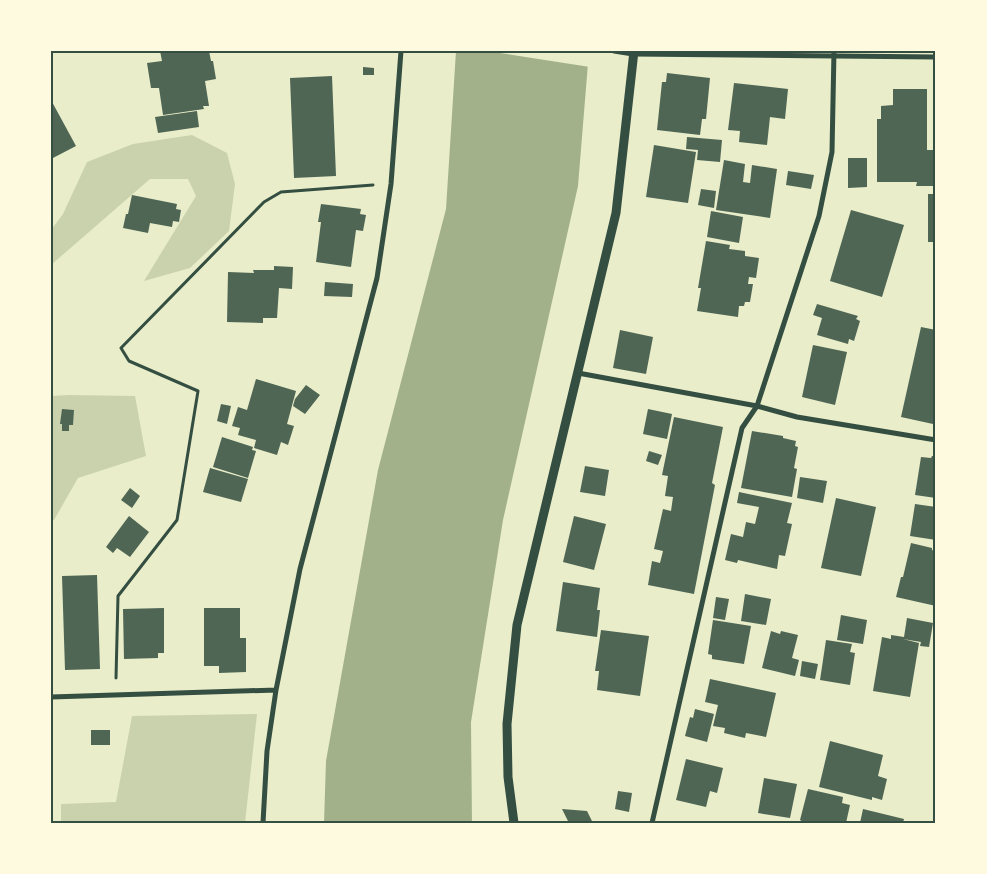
<svg xmlns="http://www.w3.org/2000/svg" width="987" height="874" viewBox="0 0 987 874" font-family="Barlow,sans-serif">
<style>
.green{fill:#cad2ad}
.water{fill:#a3b18a}
.pier{fill:#e9edc9}
.building{fill:#4f6655}
.lines{fill:none;stroke-linecap:round;stroke-linejoin:round}
.path{stroke:#344e41;stroke-width:3}
.minor{stroke:#344e41;stroke-width:5}
.tertiary{stroke:#344e41;stroke-width:9}
.neatline{fill:none;stroke:#344e41;stroke-width:2}
</style>
<rect width="100%" height="100%" fill="#e9edc9"/>
<path class="green" d="M192 135 227 153 235 184 229 231 190 268 144 281 196 196 188 179H150L51 265V230L63 214 87 162 133 144Z
M69 395 135 396 146 456 78 478 54 520H51V396Z
M257 714 245 823H61V804L116 802 132 716Z"/>
<path class="water" d="M456 51H589L578 186 503 520 471 722 472 823H324L326 761 378 470 446 209Z"/>
<path class="pier" d="M487 51H591L590 67Z"/>
<path class="building" d="M160 51H209L211 61H213L216 79 205 81 209 106H203L204 109 163 115 159 88H151L147 63 162 61Z
M363 67 374 68V75H363Z
M667 73 710 78 706 119H702L700 135 657 130 662 82H666Z
M332 76 336 176 294 178 290 78Z
M734 83 788 89 785 119 770 117 767 145 739 142 740 131 728 130Z
M893 89H927V150H936V186H916L917 182H877V119H881V106L893 105Z
M51 100 76 146 51 159Z
M197 111 199 127 158 133 155 117Z
M687 137 722 140 720 162 697 160 698 150 686 149Z
M654 145 696 152 688 203 646 197Z
M848 158H867V187L848 188Z
M724 160 745 164 743 182 750 183 752 165 777 169 770 218 716 210Z
M788 171 814 175 811 189 786 185Z
M701 189 716 191 714 208 698 205Z
M928 194H936V242H928Z
M132 195 177 204 176 209 181 210 179 222 173 221 172 227 150 223 148 233 123 228 126 214H128Z
M321 204 361 209 360 214 366 215 363 231 356 230 351 267 316 262 321 222H318Z
M851 210 904 225 882 297 830 281Z
M711 211 743 217 739 243 707 237Z
M706 241 730 245 729 249 745 251V256L759 258 756 278 749 277 748 284H753L750 302H745L744 306H739L738 317 697 311 701 288H698Z
M274 266 293 267 292 289 279 288 277 318H263V323L227 322 228 272 254 273 253 270H274Z
M325 282 353 284 352 297 324 296Z
M817 304 858 316 856 319 860 321 854 341 849 339 848 344 817 335 822 318 813 315Z
M921 327 936 330V413L933 424 901 417Z
M620 330 653 337 646 374 613 368Z
M813 345 847 352 835 405 802 397Z
M256 379 296 391 287 424 294 426 288 445 281 442 277 455 254 448 256 440 238 435 240 428 232 426 238 407 247 410Z
M306 385 320 395 305 414 293 406 295 399Z
M221 404 231 406 227 424 217 421Z
M62 409 74 410 73 425H69V431H62V424H60Z
M648 409 672 414 667 439 643 434Z
M674 417 723 427 712 483 715 485 694 594 648 585 652 561 660 563 663 551 654 549 663 509 671 511 673 497 665 496 668 476 662 475Z
M752 431 783 436V438L796 441 795 446 798 447 794 468 797 469 792 497 741 488Z
M222 437 253 447 252 450 256 451 248 478 213 467Z
M649 451 662 455 658 465 646 461Z
M932 456H936V498L915 495 921 457 931 458Z
M585 466 609 470 605 496 580 492Z
M210 468 248 479 241 502 203 492Z
M800 477 827 481 823 503 797 498Z
M130 488 140 496 132 508 121 500Z
M739 492 792 503 787 523 792 524 785 556 779 555 777 569 738 560 737 563 725 560 731 534 743 537 746 522 755 524 759 507 737 503Z
M836 498 876 507 861 576 821 568Z
M915 504 936 507V540L910 536Z
M129 516 149 532 130 557 117 548 113 553 106 547Z
M574 516 606 524 594 570 563 562Z
M911 543 932 548V550L936 551V606L896 597 901 577H903Z
M97 575 100 669 65 670 62 576Z
M563 582 600 588 597 610H600L597 637 556 631Z
M745 594 771 599 766 625 741 621Z
M716 597 729 599 725 620 713 618Z
M164 608V653H158V658L124 659 123 609Z
M204 608H240V638H246V672L219 673V666H204Z
M841 615 867 620 863 644 837 640Z
M907 618 933 623 929 647 920 646 921 642 903 639 919 643 910 697 873 691 882 637 891 639V635L904 637Z
M713 620 751 626 744 664 712 659V655L708 654Z
M601 630 649 636 640 696 597 690 599 671H595Z
M771 631 780 634 781 631 798 635 792 658 799 660 795 676 762 668Z
M826 640 852 644 850 652 855 653 850 685 820 680Z
M802 661 818 664 815 679 800 676Z
M710 679 776 693 766 737 746 733 745 738 724 733 725 728 713 726 718 705 705 702Z
M695 709 714 714 707 742 685 736 690 717 693 718Z
M91 730H110V745H91Z
M830 741 883 755 878 776 887 779 882 800 872 797V800L819 787Z
M686 759 723 768 717 793 710 791 706 807 676 800Z
M764 778 797 784 790 818 758 813Z
M808 789 843 797 842 803 850 805 846 823H805L800 820Z
M618 791 632 793 629 812 615 809Z
M562 809 587 811 592 821 588 823H569Z
M863 809 904 819 903 823H860Z"/>
<g class="lines">
<path class="path" d="M116 678 118 596 177 520 198 391 129 361 121 348 264 202 281 192 373 185"/>
<path class="minor" d="M614 51 633 54 936 57
M578 373 757 406 797 417 936 440
M51 697 276 690
M263 823 267 751 276 690 300 569 377 278 391 184 401 51
M652 823 742 428 757 406 819 216 832 152 834 51"/>
<path class="tertiary" d="M514 823 508 777 507 724 517 625 616 213 634 51"/>
</g>
<rect width="987" height="874" fill="none" stroke="#fefae0" stroke-width="105"/>
<rect x="52" y="52" width="882" height="770" class="neatline"/>
</svg>
